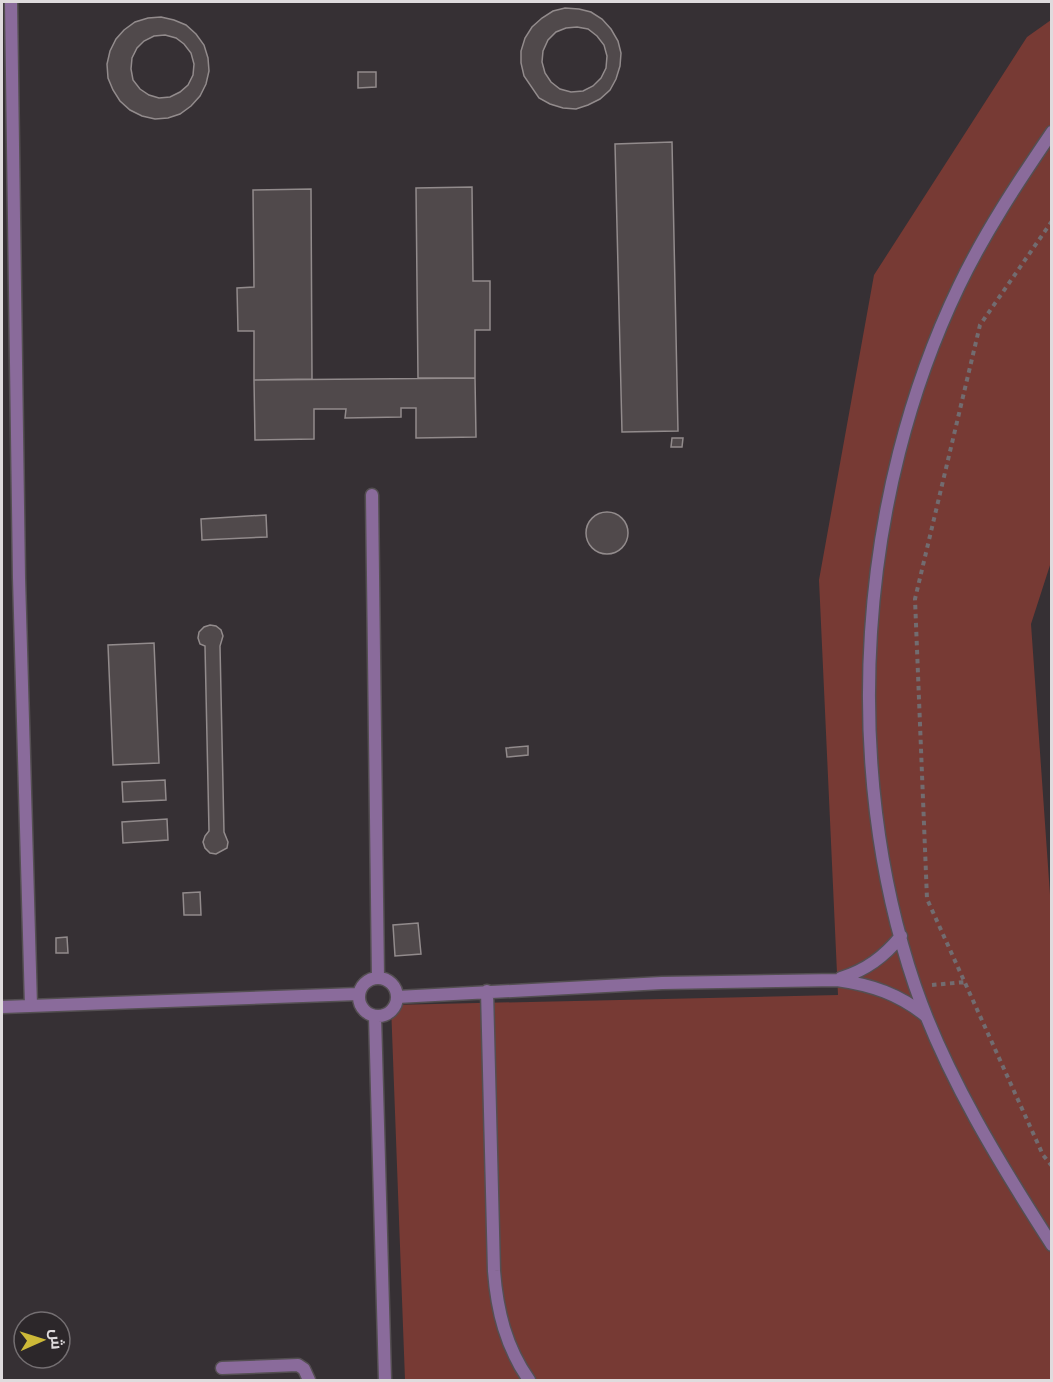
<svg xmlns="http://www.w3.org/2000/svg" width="1053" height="1382" viewBox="0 0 1053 1382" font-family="'Source Serif 4',Cairo,serif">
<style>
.green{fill:#773a34}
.building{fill:#50494b;stroke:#928b8c;stroke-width:1.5;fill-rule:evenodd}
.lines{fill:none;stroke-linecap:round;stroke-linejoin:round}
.lane-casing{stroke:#544f52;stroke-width:15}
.path{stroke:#726c70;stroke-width:4;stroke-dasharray:4.5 4.5;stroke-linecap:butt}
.lane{stroke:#8a6b9b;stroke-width:12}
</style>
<rect width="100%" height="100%" fill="#363034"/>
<path class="green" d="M1051 20 1052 559 1031 624 1052 923 1051 1380H405L391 1005 838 995 819 580 874 275 1027 37Z"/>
<path class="building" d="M565 8 579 9 591 12 602 19 611 29 618 41 621 53 620 66 616 79 610 90 600 99 588 105 576 109 563 108 550 104 539 98 524 76 521 63V51L525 38 532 27 542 18 553 11ZM577 27 588 29 597 36 604 45 607 56 606 68 601 78 593 86 583 91 571 92 560 89 551 82 545 73 542 62 543 51 548 40 556 32 566 28Z
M161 17 174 20 186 25 196 34 204 45 208 58 209 71 206 84 200 96 191 106 180 114 168 118 155 119 142 116 130 110 120 101 113 90 108 78 107 64 110 51 116 39 124 30 135 22 148 18ZM165 35 176 38 184 44 191 53 194 64 193 75 188 85 180 92 170 97 159 98 149 95 140 89 133 80 131 69 132 58 137 48 144 41 154 36Z
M358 72H376V87L358 88Z
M672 142 678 431 622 432 615 144Z
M472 187 473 281H490V330H475V378H418L416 188Z
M311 189 312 379 254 380V331H238L237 288 254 287 253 190Z
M475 378 476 437 416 438V408H401V417L345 418 346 409H314V439L255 440 254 380Z
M672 438H683L682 447H671Z
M586 533a21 21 0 1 1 42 0a21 21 0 1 1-42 0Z
M266 515 267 537 202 540 201 519Z
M210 625 216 626 221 630 223 636 220 646 224 832 228 842 227 848 216 854 210 853 205 848 203 842 205 836 209 831 205 646 200 644 198 638 199 632 204 627Z
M154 643 159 763 113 765 108 645Z
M528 746V755L507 757 506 748Z
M165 780 166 800 123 802 122 782Z
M167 819 168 840 123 843 122 822Z
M200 892 201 915H184L183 893Z
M418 923 421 954 395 956 393 925Z
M67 937 68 953H56V938Z"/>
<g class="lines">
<defs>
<path id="lane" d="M11 2 19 578 31 1006
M1052 132C1018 182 985 232 959 286 858 496 840 765 915 986 946 1076 1000 1164 1052 1245
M372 495 378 978
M841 978C866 970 884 957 901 936
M359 997a19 19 0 1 1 38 0a19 19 0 1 1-38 0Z
M487 991 494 1271C497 1311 506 1347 529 1380
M397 997 662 983 837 980C872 985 899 994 926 1016
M2 1007 358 994
M375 1016 385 1380
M222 1368 298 1365 304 1369 309 1380"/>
</defs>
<use href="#lane" class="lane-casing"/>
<path class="path" d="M1052 221 980 325 915 599 927 899 1043 1155 1052 1166
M932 985 965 982"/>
<use href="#lane" class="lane"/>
</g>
<rect width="1053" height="1382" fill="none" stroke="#dfdbdd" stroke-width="6"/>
<g transform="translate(42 1340) rotate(87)"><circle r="28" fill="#2c272a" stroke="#746f72" stroke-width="1.5"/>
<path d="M0-4.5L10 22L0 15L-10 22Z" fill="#cdb938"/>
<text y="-9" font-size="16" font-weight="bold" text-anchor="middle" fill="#dfdbdd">ش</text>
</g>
</svg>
